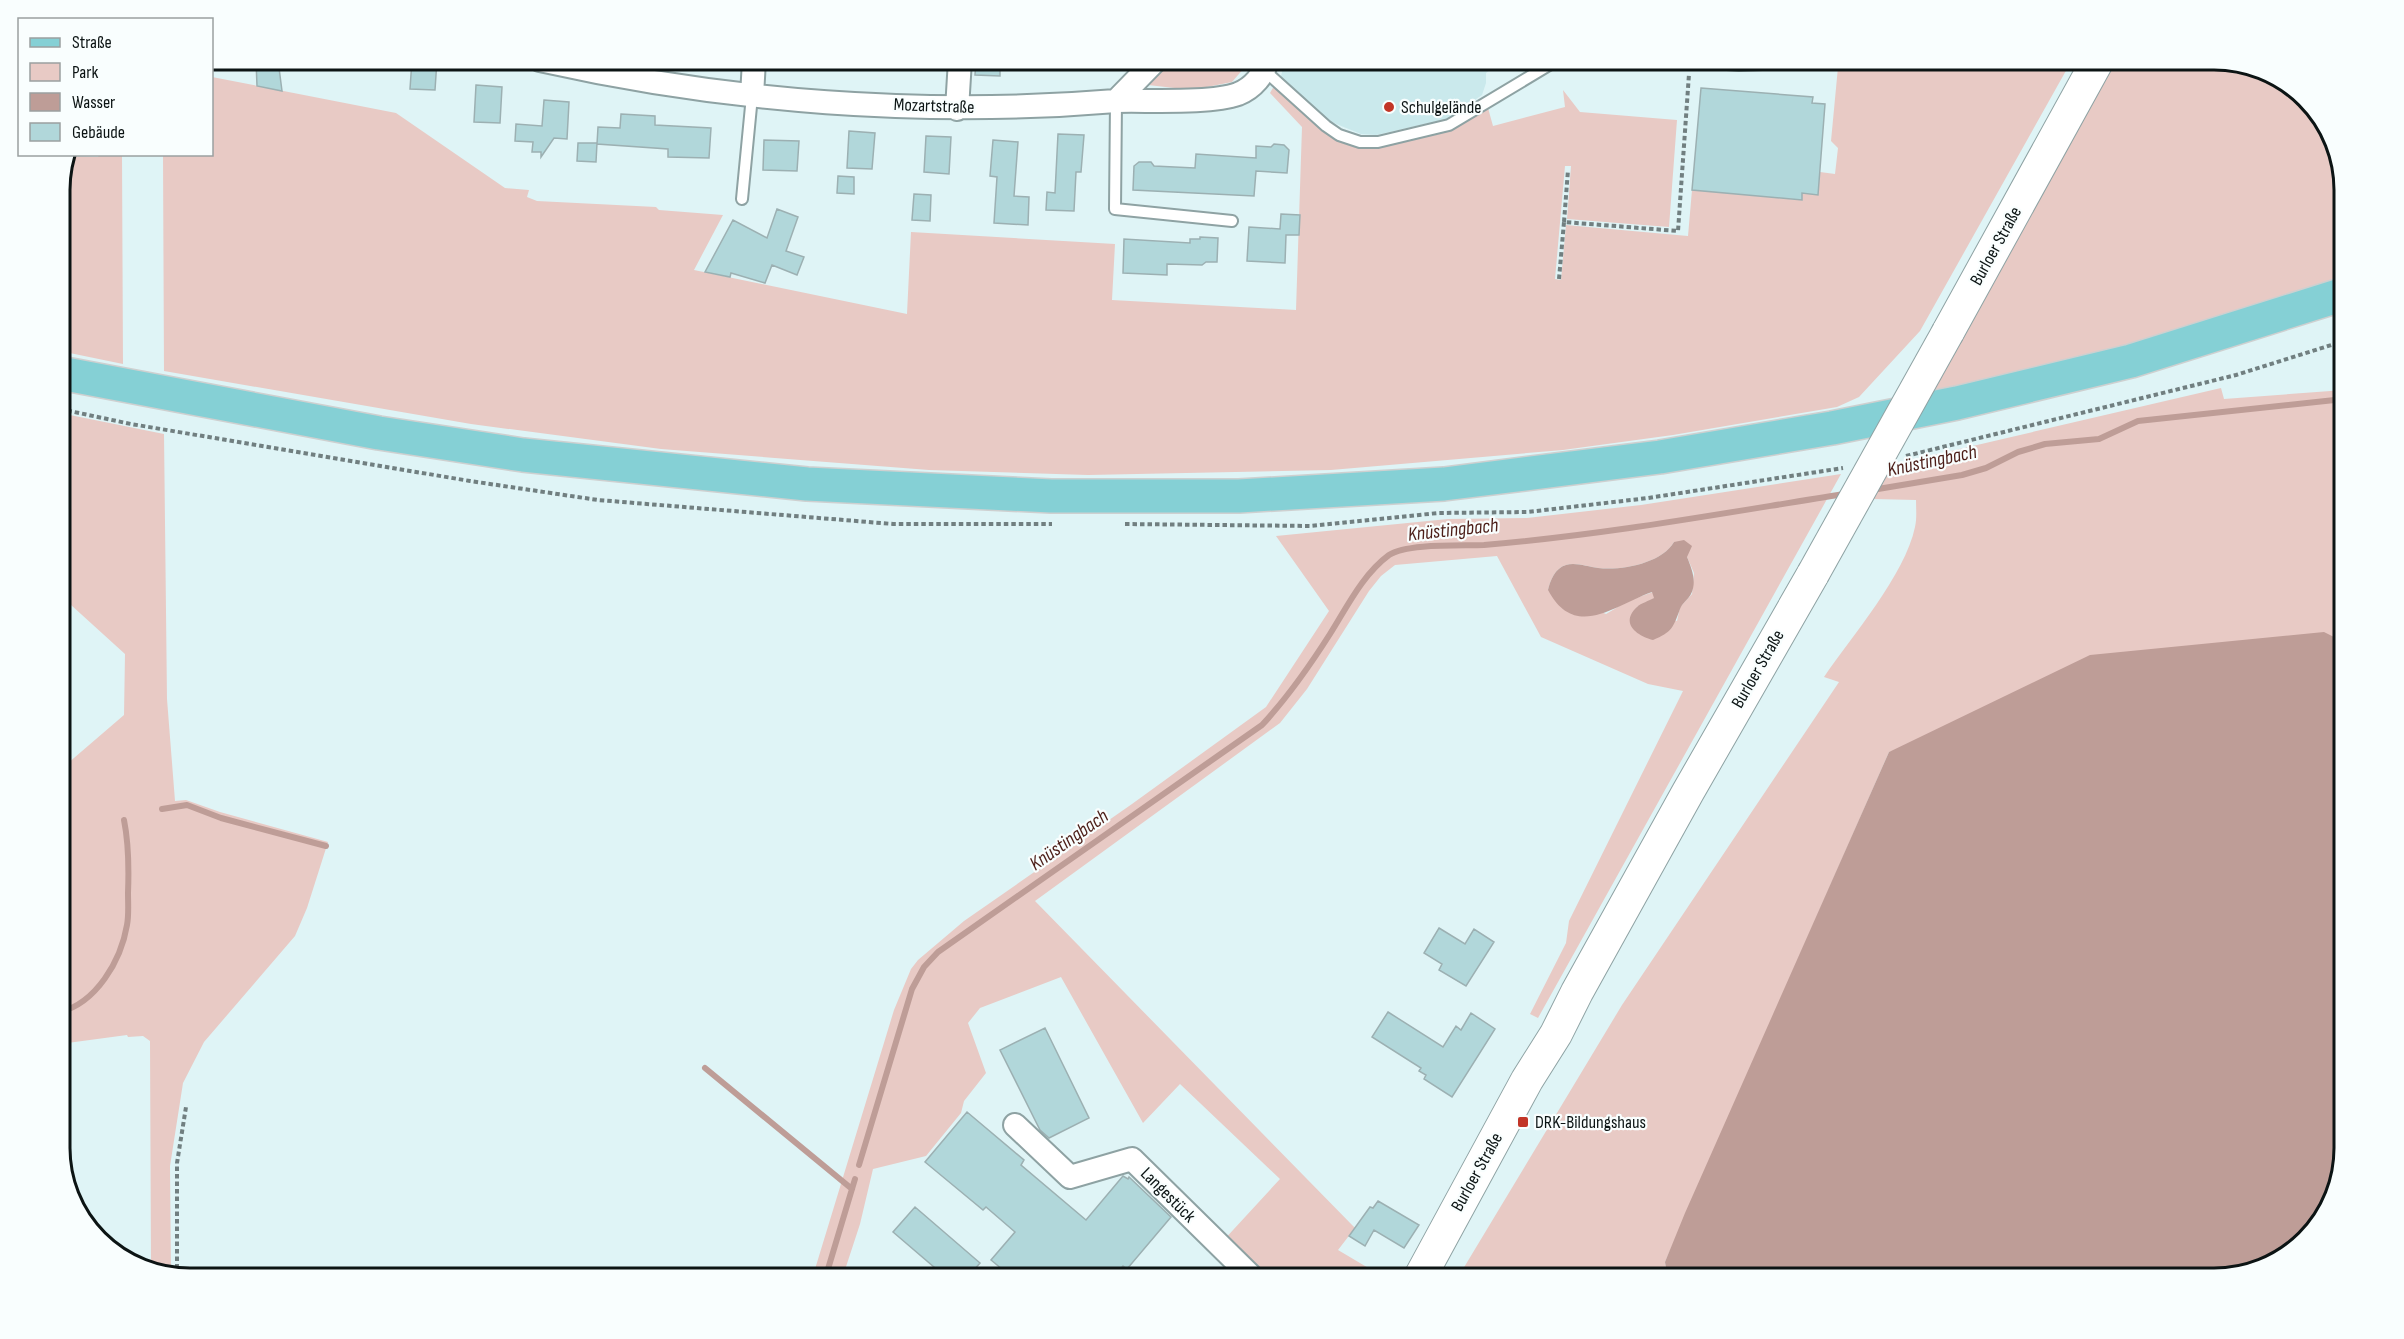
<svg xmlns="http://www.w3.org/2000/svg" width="2404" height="1339" viewBox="0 0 2404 1339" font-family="'Sofia Sans Condensed',sans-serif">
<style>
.built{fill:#cae9ec}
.green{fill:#e8cac5;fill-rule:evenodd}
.water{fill:#be9d97}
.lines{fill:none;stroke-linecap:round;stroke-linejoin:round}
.stream{stroke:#be9d97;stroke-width:6}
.building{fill:#b1d7da;stroke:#9cb0b2;stroke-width:1.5}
.service-casing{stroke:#8ea2a3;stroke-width:14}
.minor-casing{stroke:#8ea2a3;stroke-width:26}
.secondary-casing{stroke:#8ea2a3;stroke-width:34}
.primary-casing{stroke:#ced0d0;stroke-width:36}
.path{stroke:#717f80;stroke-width:4;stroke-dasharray:4.5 3;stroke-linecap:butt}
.service{stroke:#fff;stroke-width:10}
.minor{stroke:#fff;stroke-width:22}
.secondary{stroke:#fff;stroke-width:32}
.primary{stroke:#85d0d5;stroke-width:33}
.secondary-bridge-casing{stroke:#8ea2a3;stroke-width:34;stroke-linecap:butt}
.secondary-bridge{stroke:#fff;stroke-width:32}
.poi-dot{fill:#c23527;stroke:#f9fefe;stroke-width:2}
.labels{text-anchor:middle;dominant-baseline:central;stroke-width:4.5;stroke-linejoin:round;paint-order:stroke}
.street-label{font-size:18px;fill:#0c1414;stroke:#f9fefe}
.poi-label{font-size:18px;fill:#0c1414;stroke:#f9fefe;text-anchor:start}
.water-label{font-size:20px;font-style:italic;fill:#4c1e18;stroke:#f9fefe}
.rim{fill:none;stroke:#0c1414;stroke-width:3}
</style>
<rect width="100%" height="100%" fill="#dff4f6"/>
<path class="built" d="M1285 60H1504L1486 73V83L1482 95 1447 119 1376 135 1361 134 1329 121 1281 76Z"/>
<path class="green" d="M1166 60H1251L1232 82 1192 90 1148 85Z
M1880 60H2072L1920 331 1859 397 1837 407 1673 435 1563 450 1331 470 1088 475 929 470 661 449 471 424 164 371 163 155 212 154V77L396 113 505 188 529 190 527 197 537 201 656 207 659 210 723 215 694 270 907 314 911 232 1115 244 1112 300 1296 310 1302 127 1270 93 1274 86C1302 112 1331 149 1372 149L1456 128 1488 108 1493 126 1565 107 1563 90 1580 112 1677 120 1669 227 1567 219 1571 166H1565L1555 279 1561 280 1566 225 1688 236 1692 190 1801 200 1802 193 1818 194 1820 172 1835 174 1838 148 1831 141 1838 67Z
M2112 60H2214L2279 77 2322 118 2344 182V279L2097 353 1931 392Z
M99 155H122L123 364 60 351V182L67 156 98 157Z
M2221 388 2224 399 2344 390V642L1889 752 1665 1262 1668 1279H1457L1622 1005 1839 682 1824 677C1852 636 1905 575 1915 527 1917 519 1916 508 1916 500L1873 499 1891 465Z
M60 413 164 434 167 699 175 801 186 800 220 812 328 842 307 908 295 936 204 1042 183 1083 170 1166 171 1274 151 1268 150 1041 143 1036 128 1037 127 1035 60 1044V770L124 715 125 654 60 595Z
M1841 474 1538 1018 1530 1014 1566 943 1569 921 1683 691 1648 684 1541 637 1497 556 1395 565 1381 576 1369 591 1307 689 1280 723 1035 901 1355 1228 1338 1250 1387 1279H1263L1222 1242 1280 1179 1180 1084 1143 1123 1061 977 980 1008 968 1023 986 1073 964 1101 961 1113 926 1156 873 1169 860 1224 842 1279H812L894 1010 911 969 918 960 964 921 1132 804 1266 707 1329 611 1276 536 1448 519 1527 518 1641 505ZM1674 542 1687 557 1694 573 1692 594 1680 607 1677 621 1637 607 1655 598 1653 592 1628 601 1606 614 1548 590C1550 581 1555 568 1566 565 1577 562 1588 567 1598 568 1622 571 1662 563 1674 542Z"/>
<path class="water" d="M1684 540 1692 546 1687 557C1692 569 1697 582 1691 594 1688 600 1682 603 1680 609 1673 628 1672 632 1653 640 1638 636 1619 624 1637 607 1641 603 1649 601 1654 598L1652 592C1615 605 1575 641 1548 590 1550 581 1555 568 1566 565 1576 562 1588 567 1598 568 1622 571 1662 563 1674 542Z
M2324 632 2344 642V1149L2327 1214 2279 1261 2214 1279H1668L1665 1262 1685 1213 1889 752 2090 655Z"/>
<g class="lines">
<path class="stream" d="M1872 490 1962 475 1986 468 2018 452 2045 444 2099 439 2138 421 2344 399
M162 809 187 805 221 818 326 846
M60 1012C96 1003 121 961 127 925 129 915 128 904 128 893 129 868 129 845 124 820
M705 1068 852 1189
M859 1165 912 989 924 967 938 952 1262 725C1288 697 1309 667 1330 634 1347 607 1363 574 1389 555 1407 543 1461 546 1484 545 1605 535 1724 513 1844 494
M825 1279 855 1179"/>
</g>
<path class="building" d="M256 60H278L282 91 257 86Z
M412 60H437L435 90 410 89Z
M976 60H1000V76L975 75Z
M476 85 502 87 500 123 474 122Z
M1701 88 1813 97 1812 103 1825 104 1818 195 1802 193V200L1692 190Z
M544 100 569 102 567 139 554 138 541 157V152H532L533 142 515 141 516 124 542 126Z
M621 114 655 116V125L711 128 709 158 668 157V149L597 144 598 127 620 128Z
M849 131 875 133 872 169 847 168Z
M1058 134 1084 135 1081 172H1076L1074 211 1046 210 1047 192 1055 193Z
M926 136 951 137 949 174 924 172Z
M764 140 799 141 797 171 763 170Z
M993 140 1018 142 1014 196 1029 197 1028 225 994 223 997 177 990 176Z
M578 143H597L596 162 577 161Z
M1274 144 1284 145 1289 150 1287 173 1256 171 1254 196 1133 190 1134 166 1139 162H1151L1154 166 1195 168 1196 154 1256 158V146L1271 147Z
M838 176 854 177V194L837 193Z
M914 194 931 195 930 221 912 220Z
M777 209 798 217 786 251 804 257 797 275 772 265 765 283 731 273 730 277 705 272 733 220 767 238Z
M1281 214 1300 215 1299 235H1286L1285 263 1247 261 1249 227 1280 229Z
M1200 237 1218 238 1217 262H1206L1202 265 1167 264V275L1123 273 1124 239 1190 243V239H1200Z
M1439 928 1465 944 1474 929 1494 942 1466 986 1439 970 1442 964 1424 953Z
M1388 1012 1443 1047 1456 1026 1461 1030 1471 1013 1495 1029 1452 1097 1424 1079 1426 1075 1419 1071 1421 1068 1372 1037Z
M1045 1028 1089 1118 1049 1138 1040 1130 1000 1050Z
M967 1112 1024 1160 1021 1165 1086 1220 1123 1176 1128 1179 1129 1177 1171 1217 1127 1269 1123 1266 1112 1279H1014L991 1260 1015 1232 986 1207 983 1210 925 1162Z
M1378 1201 1419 1225 1404 1248 1374 1230 1365 1246 1349 1236 1370 1207 1373 1208Z
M915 1207 980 1263 966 1279H948L893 1232Z"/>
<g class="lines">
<defs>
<path id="service" d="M1679 60 1739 65 1849 60
M1265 71 1326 126 1339 135 1360 142H1378L1449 125 1554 62 1570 60
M1116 101 1115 209 1232 221
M742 199 752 96"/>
<path id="minor" d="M540 60C727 102 925 117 1116 101L1156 60
M752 96 754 60
M1116 101C1148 100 1210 104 1238 94 1253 88 1264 75 1267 60
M957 109 960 60
M1015 1125 1070 1177 1132 1159 1254 1279"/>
<path id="secondary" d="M1948 332 2098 60
M1419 1279 1527 1080 1556 1034 1577 992 1688 792 1813 574"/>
<path id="primary" d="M60 373 379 433 523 455 807 484 1051 496H1239L1444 484 1660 457 1832 428 1957 403 2131 361 2344 294"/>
</defs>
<use href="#service" class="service-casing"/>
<use href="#minor" class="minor-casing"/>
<use href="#secondary" class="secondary-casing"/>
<use href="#primary" class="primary-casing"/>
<path class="path" d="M1564 222 1568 170
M1559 279 1564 222 1678 231 1689 74
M60 409 131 424 470 481 598 500 893 524H1052
M1906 456 2236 375 2344 341
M1125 524 1310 526 1438 513 1528 512 1648 498 1843 468
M177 1276V1163L186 1107"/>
<use href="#service" class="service"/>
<use href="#minor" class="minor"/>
<use href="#secondary" class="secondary"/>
<use href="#primary" class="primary"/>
<defs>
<path id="secondary-bridge" d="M1813 574 1948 332"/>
</defs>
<use href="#secondary-bridge" class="secondary-bridge-casing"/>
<use href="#secondary-bridge" class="secondary-bridge"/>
</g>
<g class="poi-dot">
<circle cx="1389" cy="107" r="6"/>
<rect x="1517" y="1116" width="12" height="12" rx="3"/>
</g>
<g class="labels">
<g class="street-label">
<text transform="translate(934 106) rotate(2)">Mozartstraße</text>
<text transform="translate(1996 246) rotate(-61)">Burloer Straße</text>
<text transform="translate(1758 669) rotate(-60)">Burloer Straße</text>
<text transform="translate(1477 1172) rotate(-61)">Burloer Straße</text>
<text transform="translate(1168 1195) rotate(45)">Langestück</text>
</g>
<g class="poi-label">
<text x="1401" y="107">Schulgelände</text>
<text x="1535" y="1122">DRK-Bildungshaus</text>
</g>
<g class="water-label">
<text transform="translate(1932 461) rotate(-12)">Knüstingbach</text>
<text transform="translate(1453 530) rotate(-6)">Knüstingbach</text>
<text transform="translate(1069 840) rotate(-35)">Knüstingbach</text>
</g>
</g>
<path d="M0 0H2404V1339H0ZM190 70H2214A120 120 0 0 1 2334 190V1148A120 120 0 0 1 2214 1268H190A120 120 0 0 1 70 1148V190A120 120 0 0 1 190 70Z" fill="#f9fefe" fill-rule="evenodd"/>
<path class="rim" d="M190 70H2214A120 120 0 0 1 2334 190V1148A120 120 0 0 1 2214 1268H190A120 120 0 0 1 70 1148V190A120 120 0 0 1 190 70Z"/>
<rect x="18" y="18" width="195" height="138" fill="#f9fefe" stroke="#9aa0a0" stroke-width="1.5"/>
<rect x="30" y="38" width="30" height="9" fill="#85d0d5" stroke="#9aa0a0" stroke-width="1.5"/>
<text x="72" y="48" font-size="18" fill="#0c1414">Straße</text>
<rect x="30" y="63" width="30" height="18" fill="#e8cac5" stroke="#9aa0a0" stroke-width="1.5"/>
<text x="72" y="78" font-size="18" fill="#0c1414">Park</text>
<rect x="30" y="93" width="30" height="18" fill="#be9d97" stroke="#9aa0a0" stroke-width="1.5"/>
<text x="72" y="108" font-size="18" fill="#0c1414">Wasser</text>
<rect x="30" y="123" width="30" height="18" fill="#b1d7da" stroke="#9aa0a0" stroke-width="1.5"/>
<text x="72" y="138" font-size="18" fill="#0c1414">Gebäude</text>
</svg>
